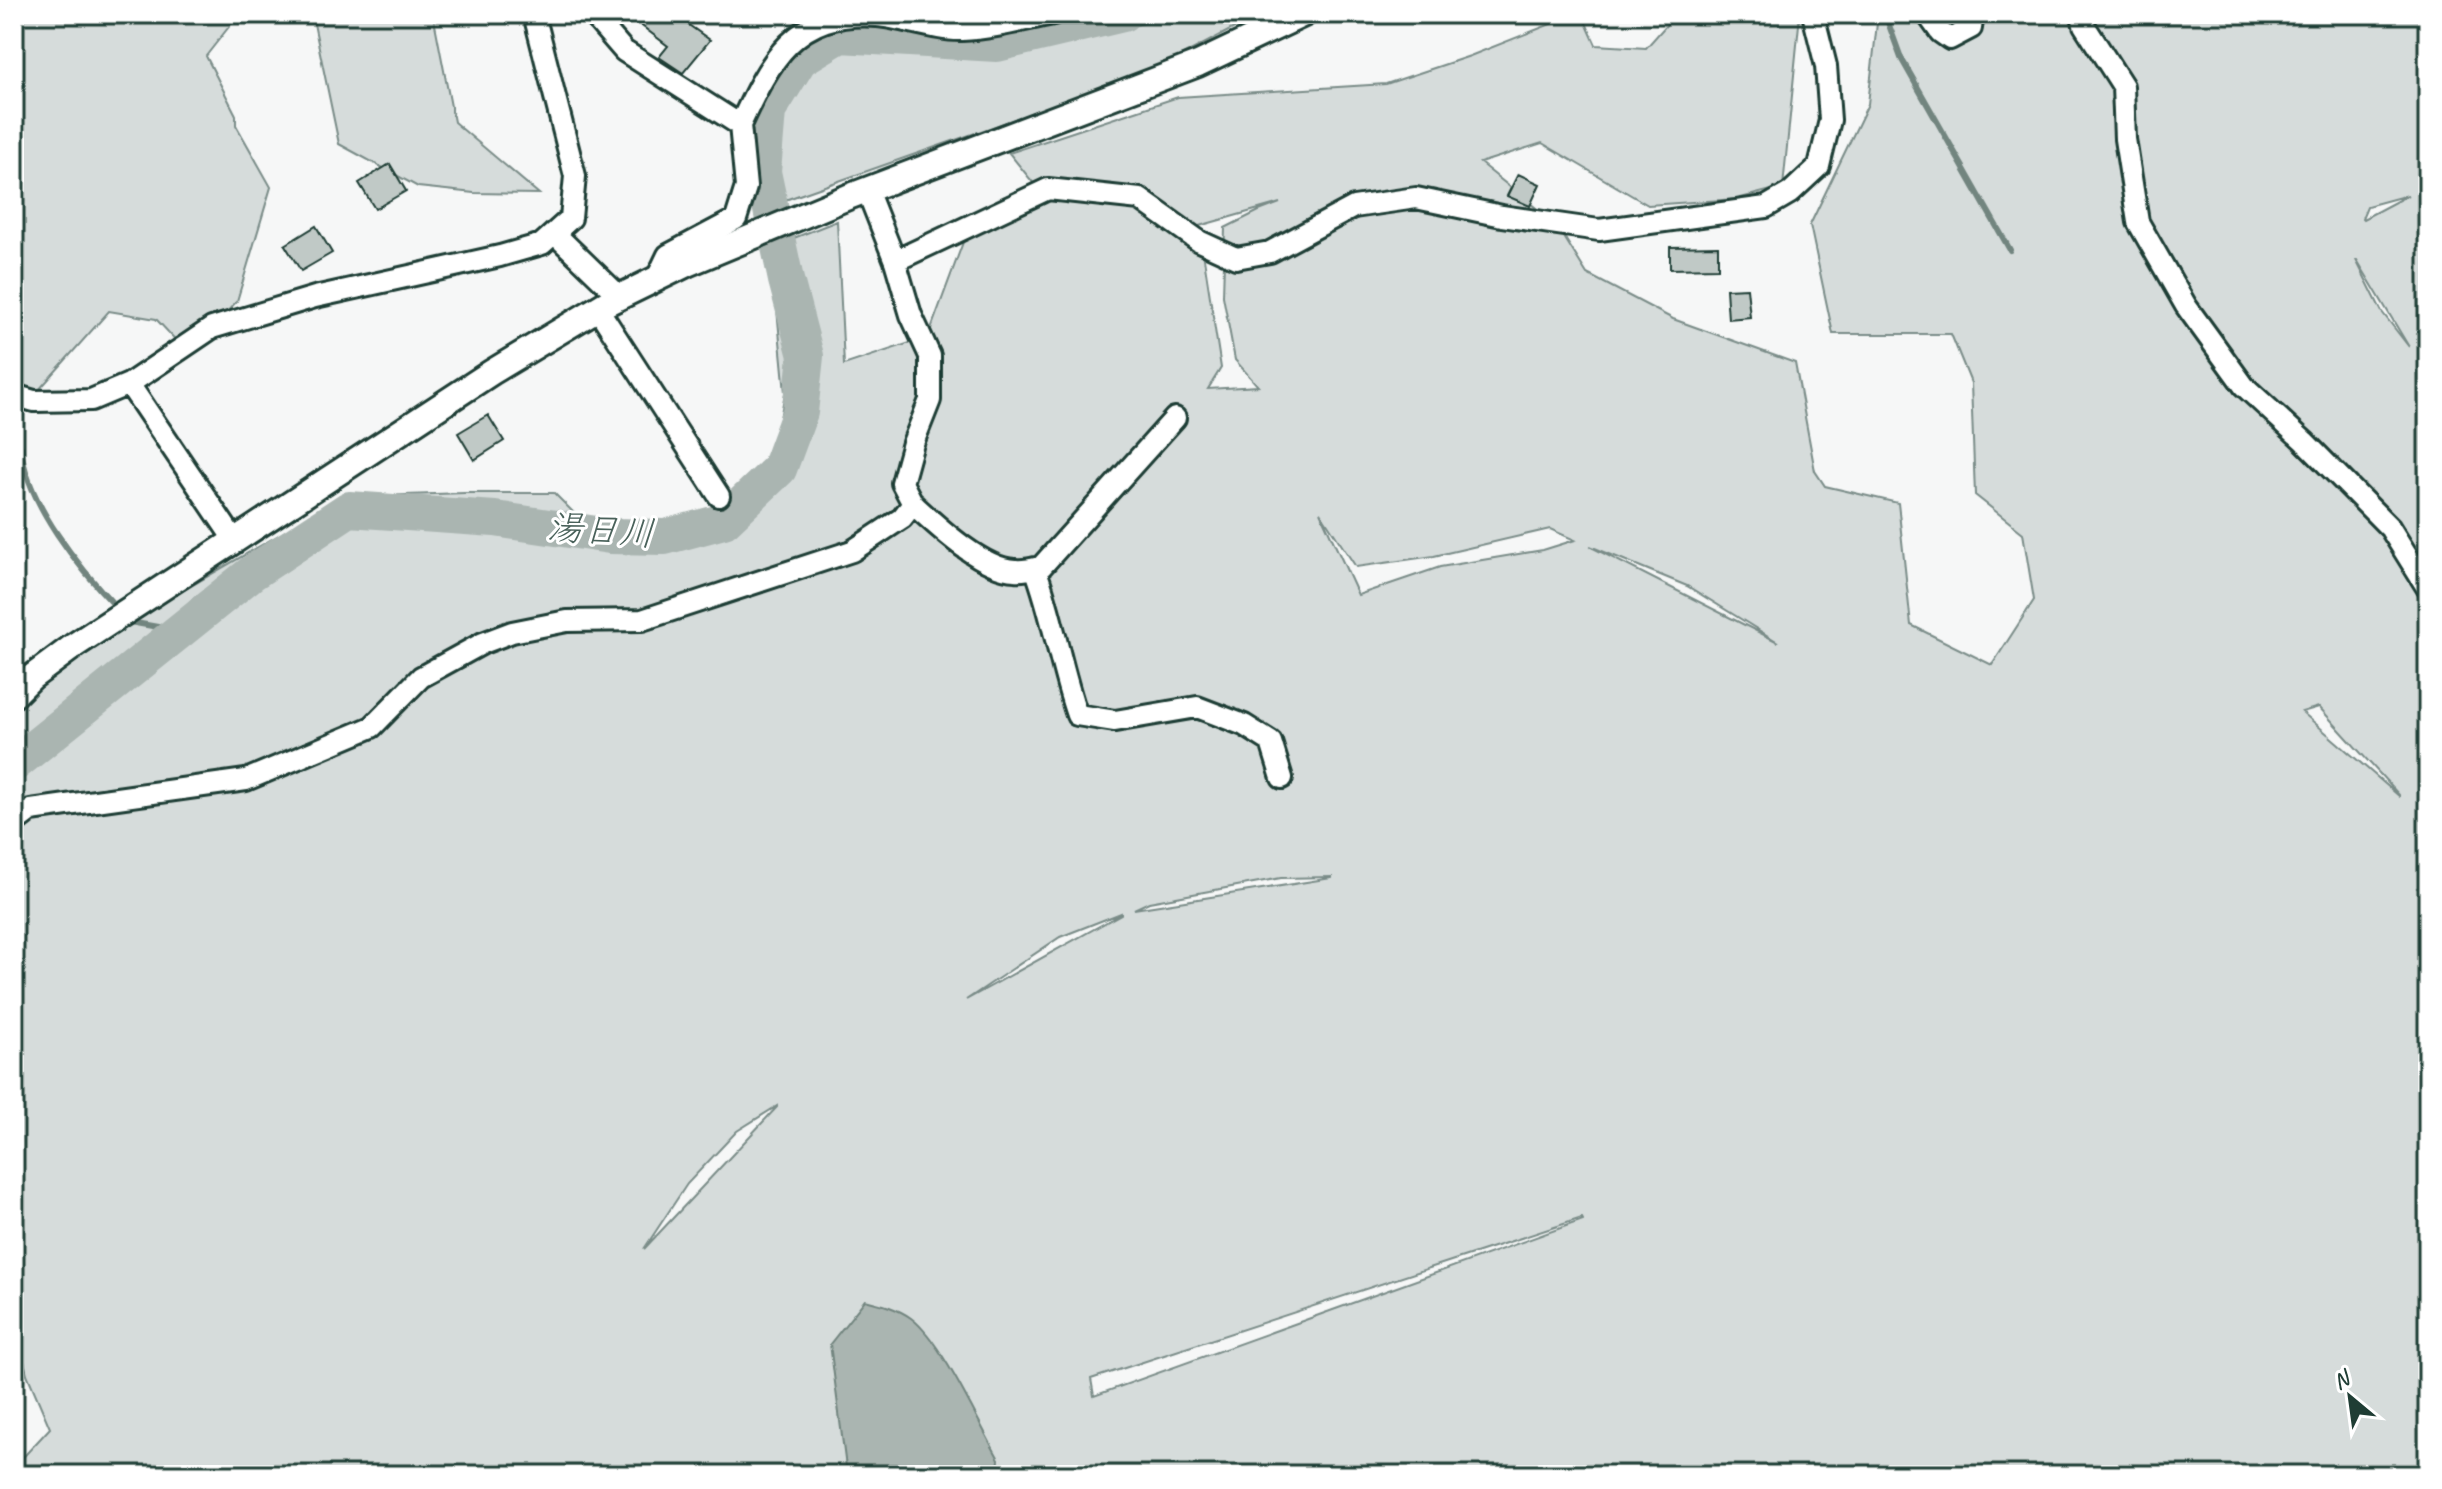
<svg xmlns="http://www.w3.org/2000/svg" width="2442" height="1489" viewBox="0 0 2442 1489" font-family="Caveat,'Klee One',sans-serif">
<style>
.green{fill:#d6dcdb;stroke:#7a8c88;stroke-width:2;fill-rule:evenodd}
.water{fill:#aab5b1;stroke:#72857f;stroke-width:2}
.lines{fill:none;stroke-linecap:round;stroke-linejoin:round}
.stream{stroke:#72857f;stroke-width:6}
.river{stroke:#aab5b1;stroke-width:36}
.building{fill:#c0c9c6;stroke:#1f3d34;stroke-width:2}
.minor-casing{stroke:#1f3d34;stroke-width:26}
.tertiary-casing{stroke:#1f3d34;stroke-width:30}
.minor{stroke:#fff;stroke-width:20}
.tertiary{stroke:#fff;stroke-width:24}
.labels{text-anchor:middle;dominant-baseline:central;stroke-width:6;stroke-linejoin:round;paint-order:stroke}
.water-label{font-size:36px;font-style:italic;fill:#49615a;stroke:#fff}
</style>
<rect width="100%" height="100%" fill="#f6f7f7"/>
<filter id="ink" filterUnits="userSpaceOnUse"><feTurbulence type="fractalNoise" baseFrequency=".0125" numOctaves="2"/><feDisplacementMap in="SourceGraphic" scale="16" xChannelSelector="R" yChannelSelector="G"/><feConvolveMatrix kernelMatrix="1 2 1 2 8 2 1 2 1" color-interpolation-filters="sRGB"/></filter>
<g filter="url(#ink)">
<path class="green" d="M14 14H239L206 56 236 115V125L271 187 237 301 212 328 183 348 156 319 109 311 14 418Z
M312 14H433L454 122 539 194 474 193 418 187 339 144Z
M1188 14H1261L1154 70 782 201 777 136 796 81 845 42 906 51H1008Z
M1576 14H1582L1596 45 1646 48 1676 14H1800L1783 187 1737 199 1648 205 1542 143 1480 163 1556 224 1587 274 1673 319 1795 363 1815 471 1825 486 1898 503 1911 625 1992 665 2034 600 2023 533 1975 495 1971 383 1951 334H1833L1810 225 1868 104 1878 14H2428V887L2416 888 2428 889V1475H72L68 1469 70 1475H14V1467L50 1428 27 1374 14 1319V707L22 697 167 600 344 497 465 493H554L587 526 724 521 768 479 785 393 771 247 837 221 844 365 928 337 969 226 1035 185 1009 153 1178 97 1386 84 1470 56ZM2408 195 2363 219 2362 218 2367 206ZM1280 203 1259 211 1225 228 1223 296 1235 360 1258 386 1208 389 1221 368 1199 226ZM2356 260H2357L2409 347 2382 312ZM1320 512 1356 567 1434 556 1550 529 1575 540 1543 550 1440 567 1358 595ZM1590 546 1687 586 1778 642 1591 547ZM2319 707 2399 795V796L2302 712ZM1332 877V878L1134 909 1149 902 1281 878ZM1121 913V914L966 1000 1060 937ZM777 1106V1107L644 1249 687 1184 737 1131ZM1582 1218 1583 1220 1094 1396 1091 1379Z"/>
<path class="water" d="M865 1300C881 1304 897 1308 911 1318 942 1341 979 1424 999 1459L998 1475H847L830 1344Z"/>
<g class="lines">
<path class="stream" d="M1885 14 1901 58 2010 250
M14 442 21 447C26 503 80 569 118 609
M126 617 130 622 169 629 252 573"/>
<path class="river" d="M14 764 252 573 349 509 495 519 610 536 665 537 724 521 779 469 800 412 806 356 786 280 763 172 768 111 800 59 840 35 997 44 1123 14"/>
</g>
<path class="building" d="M626 14H673L710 40 683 73 659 57 668 46Z
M390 164 406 191 375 209 359 183Z
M1518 174 1540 184 1530 206 1507 196Z
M316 226 332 253 301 271 285 245Z
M1718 246V268L1670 269V247Z
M1747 288 1750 317 1728 319 1726 289Z
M488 415 504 441 474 460 458 433Z"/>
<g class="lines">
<defs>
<path id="minor" d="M592 14 624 51 740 125C770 60 795 10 877 16 903 18 937 31 962 30 992 29 1023 20 1053 14
M1927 14 1940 32 1950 39 1971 28 1973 14
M2082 14 2084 25 2123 86 2125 139 2138 222 2186 306 2244 386 2304 441 2390 528 2428 589
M554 233 620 297
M895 261 1048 189 1140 199 1199 241 1236 258 1270 252 1354 207 1416 198 1502 216 1599 230 1766 207 1790 193 1819 166 1830 120 1826 66 1813 14
M656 280 668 255 736 219 746 187 740 125
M598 309 719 496
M129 384 235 541
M14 395 34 401 91 400 129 384 212 328 315 297 500 256 542 244 571 218 575 176 534 14
M913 504C936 525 982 569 1015 570 1023 571 1032 569 1041 567L1175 418
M1035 568C1053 616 1060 666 1077 715L1115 721 1197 707 1244 725 1271 742 1282 778
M14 823 31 810 246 780 372 727 421 677 483 643 512 632 567 621 642 620 852 551 902 518 913 504 902 483 913 443 930 400V356L911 315 895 261 867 190"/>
<path id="tertiary" d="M14 695 32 677 75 645 492 372 605 304 687 264 848 197 1198 64 1304 14"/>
</defs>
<use href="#minor" class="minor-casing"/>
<use href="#tertiary" class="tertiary-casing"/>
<use href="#minor" class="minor"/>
<use href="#tertiary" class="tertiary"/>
</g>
</g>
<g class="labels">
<g class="water-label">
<text transform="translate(601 530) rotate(4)">湯日川</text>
</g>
</g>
<rect width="2442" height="1489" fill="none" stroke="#fff" stroke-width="48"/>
<rect x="24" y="24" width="2394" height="1441" fill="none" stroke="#1f3d34" stroke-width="3" filter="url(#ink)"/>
<g transform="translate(2350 1397) rotate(331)" stroke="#ffffff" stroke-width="6" paint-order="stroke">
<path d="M0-6L14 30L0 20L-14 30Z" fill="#1f3d34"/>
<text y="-12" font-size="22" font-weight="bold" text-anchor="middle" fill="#1f3d34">N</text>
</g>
</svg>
